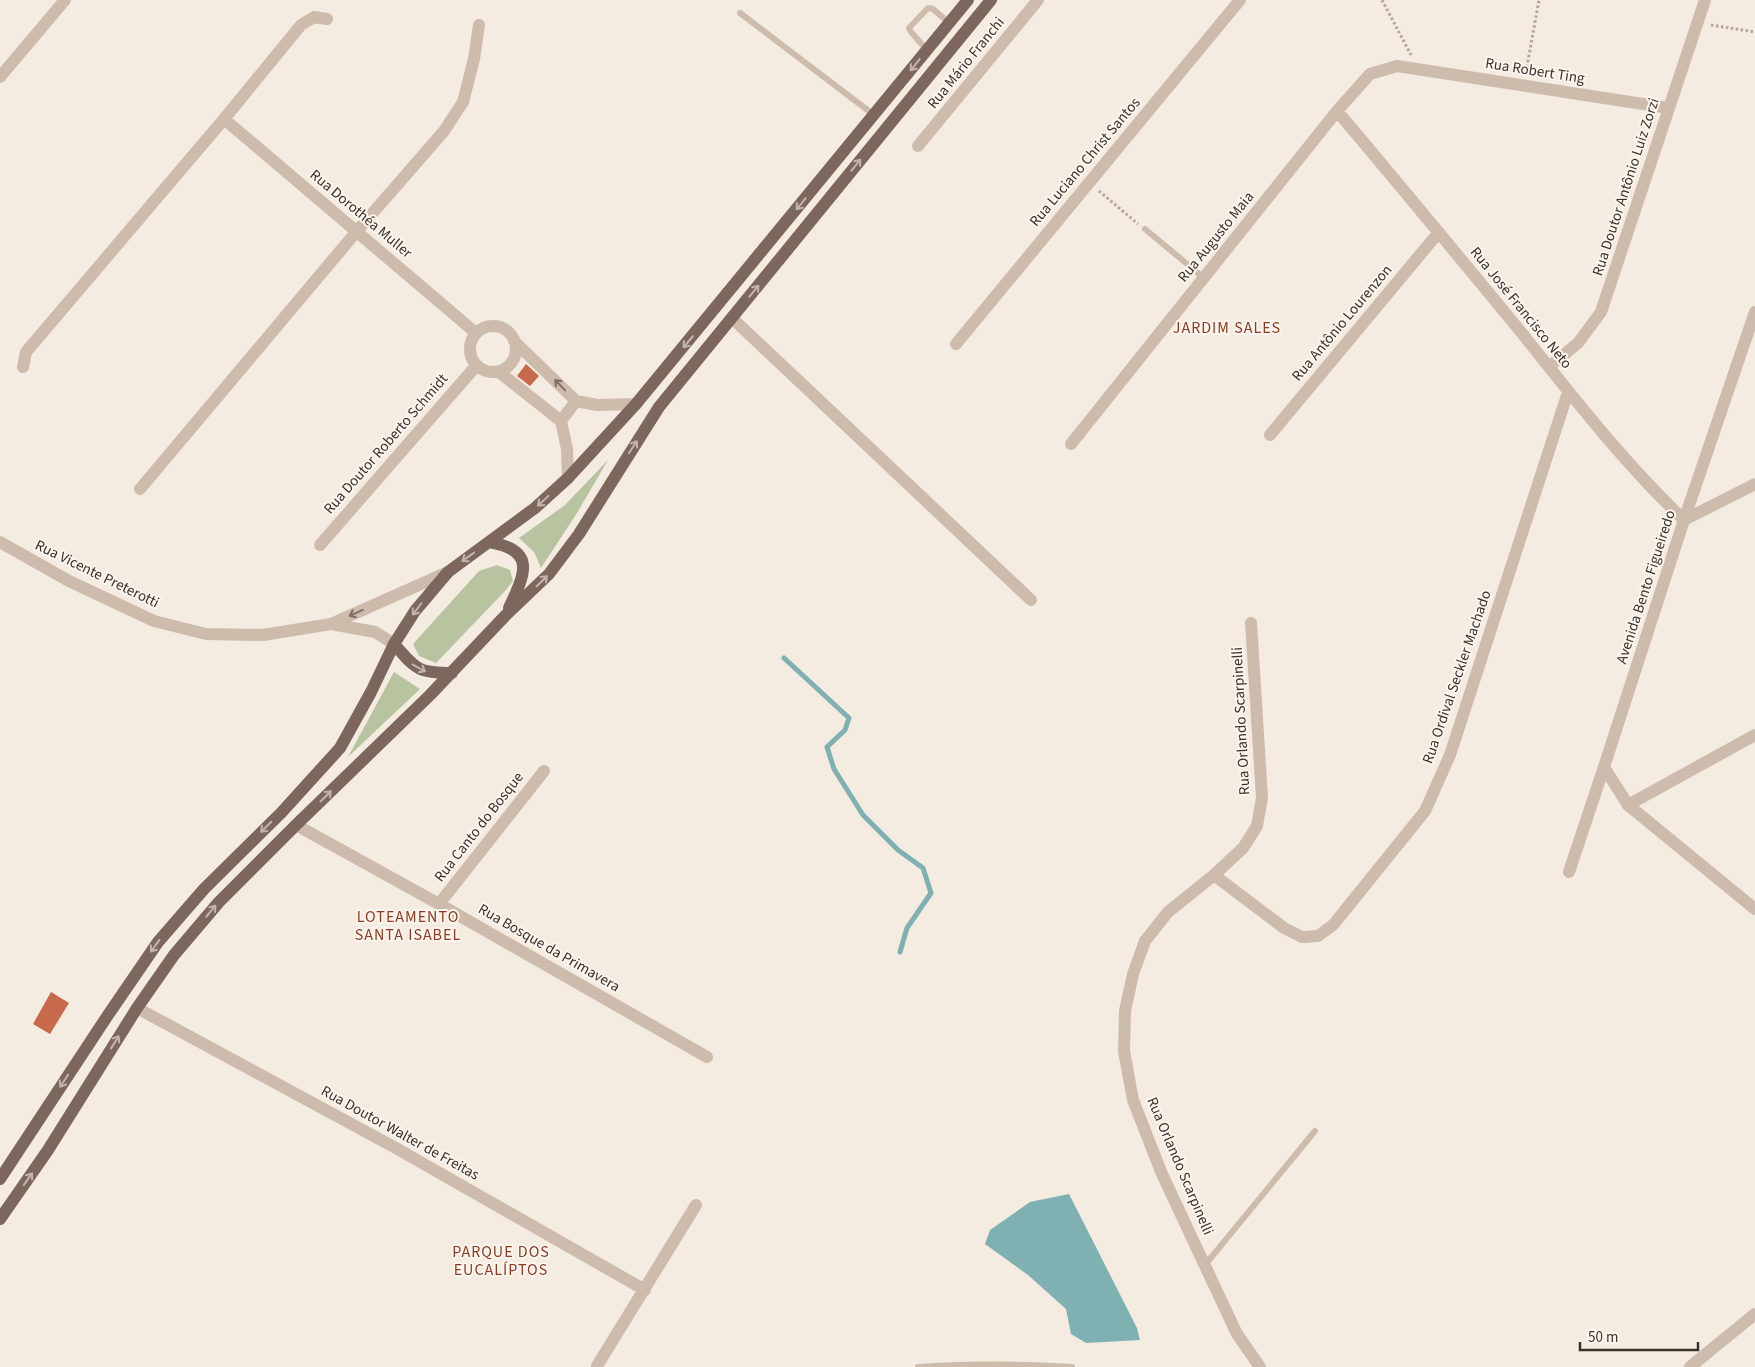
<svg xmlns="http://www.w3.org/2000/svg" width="1755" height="1367" viewBox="0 0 1755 1367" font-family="'Source Sans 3',sans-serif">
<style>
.green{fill:#b8c4a0}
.water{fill:#7fb0b2}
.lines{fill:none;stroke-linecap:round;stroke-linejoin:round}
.stream{stroke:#7fb0b2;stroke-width:5}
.building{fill:#c8694b}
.path{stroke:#b9a596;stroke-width:3;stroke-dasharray:2.5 2.5;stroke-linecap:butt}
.service{stroke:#cdbbac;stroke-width:6}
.minor{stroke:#cdbbac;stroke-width:12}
.tertiary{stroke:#cdbbac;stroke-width:12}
.primary{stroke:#7d675c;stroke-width:12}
.oneway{stroke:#c2b5ac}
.oneway2{stroke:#7d6f65}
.labels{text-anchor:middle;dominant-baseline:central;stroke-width:4;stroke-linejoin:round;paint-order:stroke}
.street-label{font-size:15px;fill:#3b302b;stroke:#fbf5ee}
.neighbourhood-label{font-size:16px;letter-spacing:1px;fill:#8c3b22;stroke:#fbf5ee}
</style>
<rect width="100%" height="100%" fill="#f4ebe1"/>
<path class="green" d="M608 460 577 513 541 568 534 552 519 538 565 505Z
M497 565 510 570 513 581 505 591 436 663 419 656 413 644 479 571Z
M394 672 420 689 348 757Z"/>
<path class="water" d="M1069 1194 1137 1328 1140 1340 1086 1343 1071 1334 1066 1309 1028 1275 985 1244 990 1230 1030 1202Z"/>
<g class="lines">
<path class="stream" d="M784 658 849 718 845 730 827 747 834 769 863 815 898 850 923 868 931 893 907 928 900 952"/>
</g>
<path class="building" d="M526 364 539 376 530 386 517 376Z
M51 992 69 1003 50 1034 33 1024Z"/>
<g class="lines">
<path class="path" d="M1382 0 1411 55
M1711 25 1755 32
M1526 72 1539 0
M1099 191 1138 224"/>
<path class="service" d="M740 13 874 115
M927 50 911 32 909 28 928 8 933 9 949 23
M1145 229 1204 278
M1205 1265 1315 1131
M918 1367C969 1363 1021 1364 1072 1367"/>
<path class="minor" d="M0 77 65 0
M1337 111C1399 184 1460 258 1521 332 1573 397 1624 463 1684 520L1755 484
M224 119 476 333
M918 146 1038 0
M732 318 1031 600
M470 349a23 23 0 1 1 46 0a23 23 0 1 1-46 0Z
M514 341 576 401 597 405 636 404
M956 344 1240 0
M23 367 26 352 224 119 301 25 314 17 327 19
M1549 367 1578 343 1601 312 1705 0
M499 372 561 421 567 449 568 478
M561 421 576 401
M1270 435 1439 232
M1071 444 1337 111 1370 74 1397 66 1669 108
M140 489 357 231 444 131 463 102 474 59 479 25
M320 545 476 366
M1251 623 1262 798 1257 826 1243 848 1214 875 1168 912 1145 941 1133 974 1125 1011 1124 1051 1133 1100 1162 1174 1237 1334 1260 1367
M1628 805 1755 735
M296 825 439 904 707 1057
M1569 872 1604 767
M1214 875 1284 928 1302 937 1318 936 1333 925 1425 811 1450 755 1568 392
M439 904 544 771
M137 1008 394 1147 645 1290
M597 1366 696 1205"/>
<path class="tertiary" d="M1755 312 1684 520 1604 767 1628 805 1755 909
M0 542 69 581 154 621 206 634 263 635 331 624 448 572
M331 624 375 632 394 644
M1690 1367 1755 1314"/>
<path class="primary" d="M489 542C537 550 525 574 509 608
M394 644C416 669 417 673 452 673
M0 1179 108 1015 158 942 204 889 281 813 340 748 371 692 394 644 415 611 448 572 535 508 568 478 636 404 968 0
M0 1219 48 1150 137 1008 174 955 219 902 296 825 430 695 506 615 549 574 579 534 659 407 991 0"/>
</g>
<defs><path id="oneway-shaft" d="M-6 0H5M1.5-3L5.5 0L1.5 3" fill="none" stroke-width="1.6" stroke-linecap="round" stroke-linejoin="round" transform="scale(1.25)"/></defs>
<g class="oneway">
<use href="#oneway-shaft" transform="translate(915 65) rotate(129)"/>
<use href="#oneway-shaft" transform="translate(856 165) rotate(-51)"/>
<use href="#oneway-shaft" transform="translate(801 204) rotate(129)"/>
<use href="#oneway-shaft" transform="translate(754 291) rotate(-51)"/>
<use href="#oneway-shaft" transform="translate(688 342) rotate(130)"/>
<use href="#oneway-shaft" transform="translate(633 447) rotate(-57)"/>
<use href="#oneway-shaft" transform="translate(543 501) rotate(137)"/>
<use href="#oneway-shaft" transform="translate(468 557) rotate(144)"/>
<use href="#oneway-shaft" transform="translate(542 581) rotate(-44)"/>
<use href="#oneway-shaft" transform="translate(417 609) rotate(127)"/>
<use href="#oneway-shaft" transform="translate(419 668) rotate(29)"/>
<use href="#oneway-shaft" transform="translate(326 796) rotate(-44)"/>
<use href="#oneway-shaft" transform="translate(266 827) rotate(135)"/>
<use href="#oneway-shaft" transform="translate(211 911) rotate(-50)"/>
<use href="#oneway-shaft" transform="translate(155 946) rotate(126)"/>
<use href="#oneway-shaft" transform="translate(115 1042) rotate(-58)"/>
<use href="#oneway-shaft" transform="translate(64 1081) rotate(123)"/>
<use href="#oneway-shaft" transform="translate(28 1179) rotate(-55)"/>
</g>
<g class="oneway2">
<use href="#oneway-shaft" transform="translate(560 385) rotate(-134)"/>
<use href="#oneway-shaft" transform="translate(356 613) rotate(156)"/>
</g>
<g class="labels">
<g class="street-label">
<text transform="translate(966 63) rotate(-51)">Rua Mário Franchi</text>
<text transform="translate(1535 71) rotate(9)">Rua Robert Ting</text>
<text transform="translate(1085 162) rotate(-50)">Rua Luciano Christ Santos</text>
<text transform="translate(1626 187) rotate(-72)">Rua Doutor Antônio Luiz Zorzi</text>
<text transform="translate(361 214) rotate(40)">Rua Dorothéa Muller</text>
<text transform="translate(1216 237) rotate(-51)">Rua Augusto Maia</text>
<text transform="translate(1521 308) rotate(51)">Rua José Francisco Neto</text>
<text transform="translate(1342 323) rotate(-50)">Rua Antônio Lourenzon</text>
<text transform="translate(386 444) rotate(-49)">Rua Doutor Roberto Schmidt</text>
<text transform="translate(97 574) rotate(26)">Rua Vicente Preterotti</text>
<text transform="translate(1646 587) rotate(-72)">Avenida Bento Figueiredo</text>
<text transform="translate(1457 677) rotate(-71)">Rua Ordival Seckler Machado</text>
<text transform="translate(1241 721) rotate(-93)">Rua Orlando Scarpinelli</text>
<text transform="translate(479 827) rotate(-52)">Rua Canto do Bosque</text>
<text transform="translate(549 948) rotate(30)">Rua Bosque da Primavera</text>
<text transform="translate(400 1133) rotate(29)">Rua Doutor Walter de Freitas</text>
<text transform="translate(1180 1166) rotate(67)">Rua Orlando Scarpinelli</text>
</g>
<g class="neighbourhood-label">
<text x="1227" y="328">JARDIM SALES</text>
<text x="408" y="917">LOTEAMENTO<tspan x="408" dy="18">SANTA ISABEL</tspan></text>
<text x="501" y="1252">PARQUE DOS<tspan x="501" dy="18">EUCALÍPTOS</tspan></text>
</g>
</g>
<path d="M1580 1342v8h118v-8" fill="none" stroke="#3b302b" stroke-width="2.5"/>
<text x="1588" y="1342" font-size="15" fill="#3b302b" stroke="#fbf5ee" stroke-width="4" paint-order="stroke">50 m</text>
</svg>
